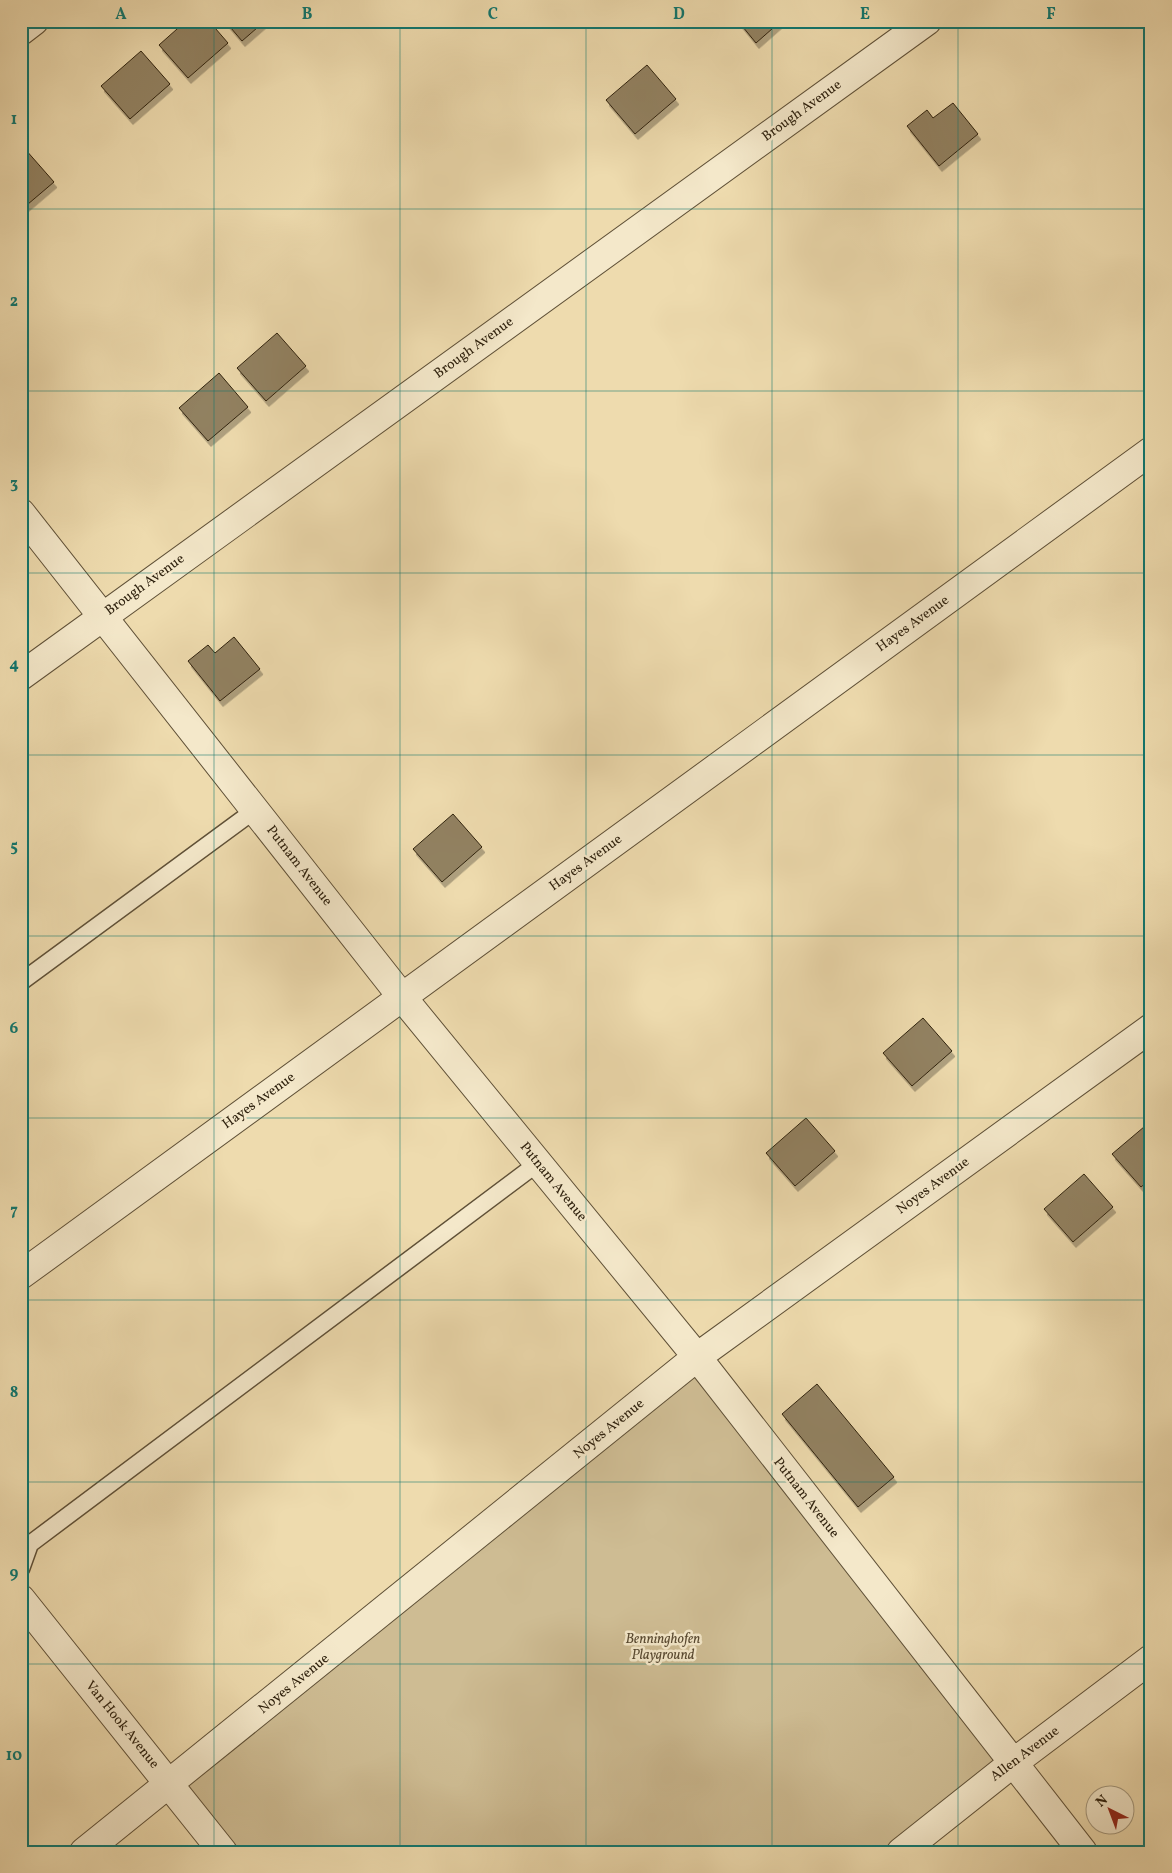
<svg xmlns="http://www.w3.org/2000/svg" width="1172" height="1873" viewBox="0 0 1172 1873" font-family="Vollkorn,serif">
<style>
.green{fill:#cebc93;stroke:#7e6f51}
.building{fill:#928262;stroke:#2f220f;filter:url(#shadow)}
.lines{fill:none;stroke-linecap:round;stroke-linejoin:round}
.service-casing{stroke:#5f5037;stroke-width:19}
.minor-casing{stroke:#5f5037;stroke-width:30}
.service{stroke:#f4e8ca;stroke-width:16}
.minor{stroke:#f4e8ca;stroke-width:28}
.grid{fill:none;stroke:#0f766e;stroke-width:1;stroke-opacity:0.55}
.labels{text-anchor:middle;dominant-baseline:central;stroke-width:5;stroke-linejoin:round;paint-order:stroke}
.street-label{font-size:14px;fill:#2f220f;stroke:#f4e8ca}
.park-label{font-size:14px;font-style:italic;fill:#574830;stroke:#f4e8ca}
.neatline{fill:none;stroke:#0f766e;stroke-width:2}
.grid-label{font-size:16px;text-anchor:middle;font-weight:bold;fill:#0f766e}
</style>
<defs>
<filter id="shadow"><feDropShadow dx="3" dy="5.5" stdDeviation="0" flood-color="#0004"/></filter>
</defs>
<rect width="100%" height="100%" fill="#eedbae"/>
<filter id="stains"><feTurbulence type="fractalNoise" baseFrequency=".004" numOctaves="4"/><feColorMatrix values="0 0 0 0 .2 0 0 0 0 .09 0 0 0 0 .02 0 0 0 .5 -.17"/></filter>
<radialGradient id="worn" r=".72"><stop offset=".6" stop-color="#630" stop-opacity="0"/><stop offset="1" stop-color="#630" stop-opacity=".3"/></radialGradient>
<path class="green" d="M697 1357 1013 1763 901 1852H223L169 1784Z"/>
<path class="building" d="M186 21H209L228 43 188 78 159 45Z
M225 21H265L242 41Z
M738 21H781L756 43Z
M141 51 170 84 130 119 101 86Z
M647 65 676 99 635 134 606 100Z
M953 103 978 134 939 166 907 126 927 110 933 118Z
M25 149 54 182 21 210V152Z
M277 333 306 366 266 401 237 368Z
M219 373 248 407 208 441 179 408Z
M234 637 260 669 220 701 188 661 208 645 215 653Z
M453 814 482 847 442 882 413 849Z
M923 1018 952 1051 912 1086 883 1053Z
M806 1118 835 1151 795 1186 766 1153Z
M1151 1121V1179L1141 1187 1112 1154Z
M1084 1174 1113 1207 1073 1242 1044 1209Z
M817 1384 894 1477 858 1507 782 1414Z"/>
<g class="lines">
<defs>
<path id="service" d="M21 982 255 810
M21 1569 30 1544 538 1163"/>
<path id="minor" d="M21 31 34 21
M21 513 402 997 697 1357 1083 1852
M21 676 927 21
M21 1275 1151 451
M21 1599 223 1852
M84 1852 697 1357 1151 1028
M901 1852 1013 1763 1151 1659"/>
</defs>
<use href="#service" class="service-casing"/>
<use href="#minor" class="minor-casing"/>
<use href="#service" class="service"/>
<use href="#minor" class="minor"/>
</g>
<path class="grid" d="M214 21V1852M400 21V1852M586 21V1852M772 21V1852M958 21V1852M21 209H1151M21 391H1151M21 573H1151M21 755H1151M21 936H1151M21 1118H1151M21 1300H1151M21 1482H1151M21 1664H1151"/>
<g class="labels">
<g class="street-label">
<text transform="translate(802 111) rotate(-36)">Brough Avenue</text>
<text transform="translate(474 348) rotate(-36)">Brough Avenue</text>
<text transform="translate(145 585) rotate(-36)">Brough Avenue</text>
<text transform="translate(913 624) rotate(-36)">Hayes Avenue</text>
<text transform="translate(586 863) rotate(-36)">Hayes Avenue</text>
<text transform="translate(299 866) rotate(52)">Putnam Avenue</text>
<text transform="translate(259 1101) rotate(-36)">Hayes Avenue</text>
<text transform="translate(553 1182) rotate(51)">Putnam Avenue</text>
<text transform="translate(933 1186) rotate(-36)">Noyes Avenue</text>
<text transform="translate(609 1429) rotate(-39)">Noyes Avenue</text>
<text transform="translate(806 1498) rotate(52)">Putnam Avenue</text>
<text transform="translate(294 1684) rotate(-39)">Noyes Avenue</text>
<text transform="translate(122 1725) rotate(51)">Van Hook Avenue</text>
<text transform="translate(1025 1754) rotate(-37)">Allen Avenue</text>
</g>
<g class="park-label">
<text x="663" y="1639">Benninghofen<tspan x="663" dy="16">Playground</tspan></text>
</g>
</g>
<rect width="1172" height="1873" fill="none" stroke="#eedbae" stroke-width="55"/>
<g transform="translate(1110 1810) rotate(318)"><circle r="24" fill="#f4e8ca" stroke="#a5997f"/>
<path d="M0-4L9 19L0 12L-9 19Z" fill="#8f2418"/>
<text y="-8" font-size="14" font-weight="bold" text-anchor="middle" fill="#2f220f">N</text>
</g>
<rect x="28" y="28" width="1116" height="1818" class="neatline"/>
<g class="grid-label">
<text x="121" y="19">A</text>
<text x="307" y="19">B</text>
<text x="493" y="19">C</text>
<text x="679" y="19">D</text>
<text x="865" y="19">E</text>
<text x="1051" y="19">F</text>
<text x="14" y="124">1</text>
<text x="14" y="306">2</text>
<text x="14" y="488">3</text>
<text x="14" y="669">4</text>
<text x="14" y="851">5</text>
<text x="14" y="1033">6</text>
<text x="14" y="1215">7</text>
<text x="14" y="1397">8</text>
<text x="14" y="1578">9</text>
<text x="14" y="1760">10</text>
</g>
<rect width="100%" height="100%" filter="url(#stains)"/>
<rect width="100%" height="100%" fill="url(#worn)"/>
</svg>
